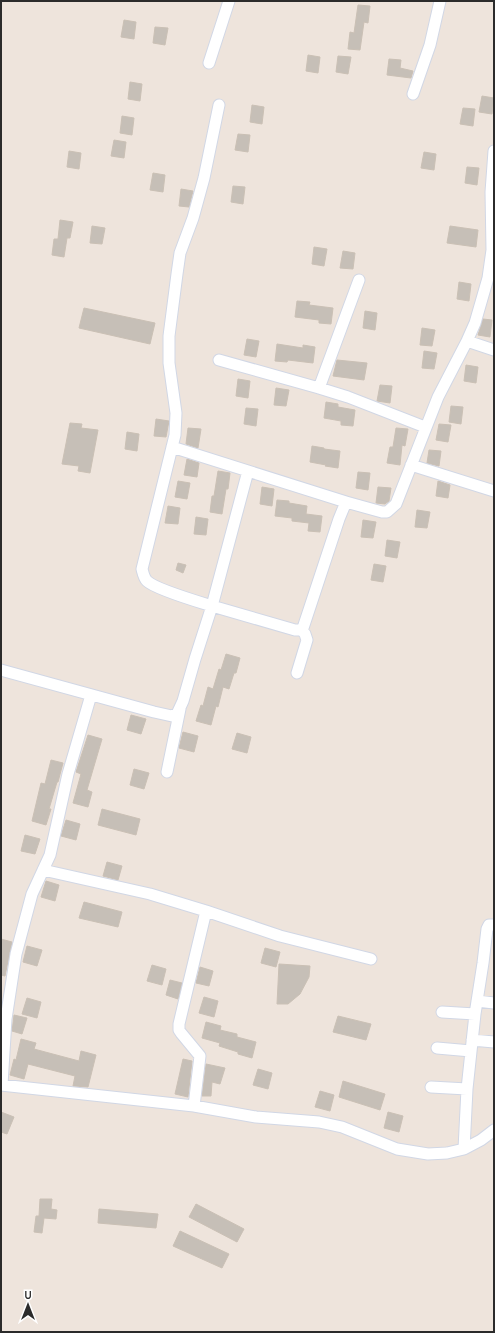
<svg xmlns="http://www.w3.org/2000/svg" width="495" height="1333" viewBox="0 0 495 1333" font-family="Karla,sans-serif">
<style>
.building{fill:#c6bfb7;stroke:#cac0b5}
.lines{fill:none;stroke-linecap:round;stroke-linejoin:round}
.street-casing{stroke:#d1d7e5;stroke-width:13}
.street{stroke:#fff;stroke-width:11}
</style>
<rect width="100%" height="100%" fill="#eee4dc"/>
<path class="building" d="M358 5 370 6 368 23 364 22 360 50 348 49 350 32 354 33Z
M124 20 136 22 134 39 121 37Z
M155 27 168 28 165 45 153 43Z
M308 55 320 57 318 73 306 71Z
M338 56 351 57 348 74 336 72Z
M389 59 401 60 400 68 413 71 411 78 387 75Z
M130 82 142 84 140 101 128 99Z
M482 96 494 98 492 114 479 112Z
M252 105 264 107 262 124 250 122Z
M463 108 475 109 473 126 460 124Z
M122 116 134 118 132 135 120 133Z
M238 134 250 135 248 152 235 150Z
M114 140 126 142 124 158 111 156Z
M69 151 81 153 79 169 67 167Z
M424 152 436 154 434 170 421 168Z
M467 167 479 168 477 185 465 183Z
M153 173 165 175 163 192 150 190Z
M233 186 245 187 243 204 231 202Z
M181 189 193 191 189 207 179 206Z
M60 220 73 222 70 238H67L64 257 52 255 54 239H58Z
M92 226 105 228 102 244 90 243Z
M450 226 478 230 476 247 447 243Z
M314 247 327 249 324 266 312 264Z
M343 251 355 253 353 269 340 268Z
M459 282 471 284 469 301 457 299Z
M297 301 310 302 309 305 333 308 331 324 319 323V320L295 317Z
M84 308 155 323 150 344 79 328Z
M365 311 377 313 375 330 363 328Z
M483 319 492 320 490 337 478 335Z
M422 328 435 330 432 346 420 345Z
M247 339 259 341 256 357 244 355Z
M277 344 303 348V345L315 347 313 363 288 360 287 362 275 361Z
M424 351 437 353 434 369 422 368Z
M337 360 367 363 364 380 333 376Z
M466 365 478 367 476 383 464 381Z
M238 379 250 381 248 398 236 396Z
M380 385 392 386 390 403 377 401Z
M276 388 289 390 286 406 274 405Z
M326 402 338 404V407L355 410 353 426 341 425V421L324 418Z
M451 406 463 407 461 424 449 422Z
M246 408 258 409 256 426 244 424Z
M156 419 169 421 166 437 154 436Z
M70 423 82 424 81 428 98 430 90 473 78 471 79 466 62 464Z
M439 424 451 425 448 442 436 440Z
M188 428 201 429 198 448 186 444Z
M396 428 408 429 405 446 402 445 400 465 387 463 390 447H393Z
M127 432 139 434 137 451 125 449Z
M312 446 324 448V449L340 451 338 468 325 466 326 465 310 462Z
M429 450 441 451 439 466 427 463Z
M187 459 199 463 197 477 184 475Z
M218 471 230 473 228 489H226L222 514 210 512 212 496H214Z
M358 472 370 473 368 490 356 488Z
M178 481 190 483 187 499 175 497Z
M438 481 450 485 448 498 436 496Z
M262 487 274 489 272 506 260 504Z
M378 487 391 488 389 501 385 504 376 503Z
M277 500 289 501V503L307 506 306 514 322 516 320 532 308 531 309 523 292 521V518L275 516Z
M168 506 180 508 178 524 165 523Z
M417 510 430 512 427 528 415 527Z
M196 517 208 519 206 535 194 534Z
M363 520 376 522 373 538 361 537Z
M387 540 400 542 397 558 385 556Z
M178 563 186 565 183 573 176 570Z
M374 564 386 566 383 582 371 580Z
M226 654 240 658 236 673H234L229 689 223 687 218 707 216 706 211 725 196 721 201 705 203 706 208 687 213 689 219 669 221 670Z
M131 715 146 719 141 734 127 730Z
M183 732 198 736 194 752 179 748Z
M237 733 251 737 247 753 232 749Z
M88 735 102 739 87 790 92 792 88 807 73 803 81 774 76 772Z
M51 760 63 763 58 782H57L49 809H51L46 825 32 821 41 783 45 784Z
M134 769 149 773 144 789 130 785Z
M102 809 140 819 136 835 98 825Z
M66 820 80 824 76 840 61 836Z
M25 835 40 839 35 854 21 851Z
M107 862 122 866 118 880 103 876Z
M46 881 59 885 55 901 41 897Z
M84 902 122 912 118 927 79 918Z
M1 939 12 942 5 976 1 975Z
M27 946 42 950 37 966 23 962Z
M265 948 280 952 276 967 261 963Z
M279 964 310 966 309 977 300 994 288 1004H277Z
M152 965 166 969 162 985 147 981Z
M200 967 213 971 209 986 196 983Z
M170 980 182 983 178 999 166 995Z
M204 997 218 1001 214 1017 199 1013Z
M27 998 41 1002 37 1018 22 1014Z
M14 1015 27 1018 22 1034 12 1031Z
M338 1016 371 1024 366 1040 333 1032Z
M206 1022 221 1026 220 1030 237 1034V1037L256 1042 252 1058 238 1054V1052L219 1046 220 1043 202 1038Z
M21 1039 36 1043 34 1049 79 1061 81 1051 96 1055 88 1087 73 1086 75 1076 28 1064 24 1079 10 1075 14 1059 16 1060Z
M183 1059 192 1061 188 1097 175 1094Z
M206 1064 225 1068 220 1084 212 1082 211 1096H202Z
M258 1069 272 1073 268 1089 253 1085Z
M343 1081 385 1094 380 1110 339 1097Z
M320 1091 334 1095 330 1111 315 1107Z
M1 1112 14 1117 7 1134 1 1132Z
M388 1112 403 1116 399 1132 384 1128Z
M40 1199H52L51 1209 57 1210 56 1219 44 1218 42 1233 34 1232 36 1216H39Z
M196 1204 244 1229 237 1242 189 1217Z
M99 1209 158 1214 156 1228 98 1223Z
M180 1231 229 1254 222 1268 173 1246Z"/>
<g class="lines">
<defs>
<path id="street" d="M209 63 229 1
M413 94 430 45 440 1
M219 105 204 178 193 218 180 253 177 274 169 336V363L176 413 175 435 142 569C143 573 144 578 147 581 155 589 199 602 212 606L248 471
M467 341 494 350
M219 360 319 388 348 397 425 427
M319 388 359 280
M172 447 346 502
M411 465 494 491
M1 670 154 712 172 716 177 714 183 701 195 659 212 606 295 630H300L303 628 339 519 346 502 382 512H387L396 504 438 397 467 341 475 323 488 278 492 250 491 192 494 151
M297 673 307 640 305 634 301 629
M167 772 180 709
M43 870 150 894 206 911 280 936 371 959
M477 1001 494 1003
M442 1012 475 1014
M472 1040 494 1042
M437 1048 471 1051
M1 1085 194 1106 256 1117 319 1122 342 1127 397 1149 428 1154 447 1153 464 1149 481 1140 494 1130
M2 1085 6 1019 16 954 32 894 50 855 68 774 91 695
M431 1087 467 1089
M194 1106 200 1056 181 1033 179 1030V1024L206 911
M464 1149 467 1089 475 1014 483 963 487 929 489 925H494"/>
</defs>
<use href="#street" class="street-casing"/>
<use href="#street" class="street"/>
</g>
<rect width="495" height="1333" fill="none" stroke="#2b2b2b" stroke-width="4"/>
<g transform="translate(28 1305)" stroke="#ffffff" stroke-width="3" paint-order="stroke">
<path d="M0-3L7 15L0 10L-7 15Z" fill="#2b2b2b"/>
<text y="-6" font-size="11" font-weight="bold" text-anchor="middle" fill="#2b2b2b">U</text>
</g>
</svg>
